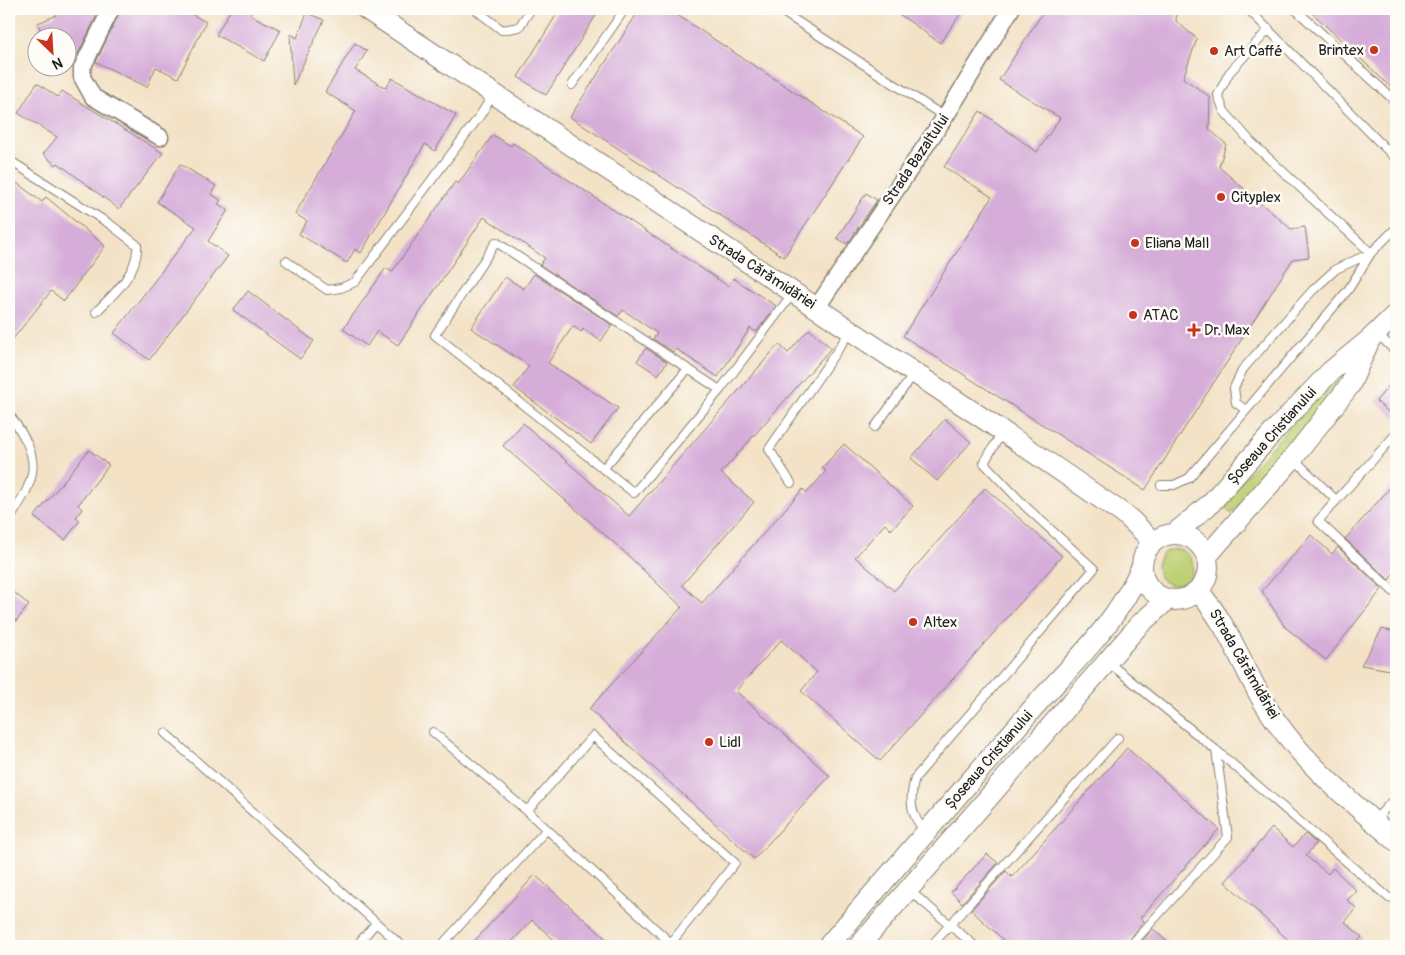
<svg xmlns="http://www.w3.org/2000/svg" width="1405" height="955" viewBox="0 0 1405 955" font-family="Pangolin,sans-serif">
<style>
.green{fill:#bed073;stroke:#6d7648}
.building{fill:#d6add9}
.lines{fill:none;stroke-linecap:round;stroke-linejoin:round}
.service-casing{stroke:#887f71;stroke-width:10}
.minor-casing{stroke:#887f71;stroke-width:19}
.tertiary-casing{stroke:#887f71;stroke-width:22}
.service{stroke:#fff;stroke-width:8}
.minor{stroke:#fff;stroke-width:16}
.tertiary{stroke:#fff;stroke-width:20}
.poi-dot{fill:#c8321e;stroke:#fdfcf7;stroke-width:2}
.labels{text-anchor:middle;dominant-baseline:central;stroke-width:5;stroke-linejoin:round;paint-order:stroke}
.poi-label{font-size:15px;fill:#1c1c1c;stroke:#fdfcf7;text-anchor:start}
.street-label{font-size:15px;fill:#1c1c1c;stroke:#fdfcf7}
</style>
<rect width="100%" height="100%" fill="#fdfcf7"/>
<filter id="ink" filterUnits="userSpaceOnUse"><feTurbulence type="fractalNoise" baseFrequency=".02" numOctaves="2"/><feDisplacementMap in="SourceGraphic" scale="10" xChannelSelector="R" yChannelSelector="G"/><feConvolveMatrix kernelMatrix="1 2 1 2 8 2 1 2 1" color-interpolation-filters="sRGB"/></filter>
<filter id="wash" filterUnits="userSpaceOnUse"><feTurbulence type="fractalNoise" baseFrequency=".0096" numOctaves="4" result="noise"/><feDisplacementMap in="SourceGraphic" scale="20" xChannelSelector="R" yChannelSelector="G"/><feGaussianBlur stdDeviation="1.12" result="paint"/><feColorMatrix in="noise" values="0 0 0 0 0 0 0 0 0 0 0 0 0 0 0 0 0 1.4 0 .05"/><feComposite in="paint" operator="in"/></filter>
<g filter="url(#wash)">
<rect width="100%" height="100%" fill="#f3e2c6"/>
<path class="green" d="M1352 361 1323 407 1231 514 1221 504 1323 389Z
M1157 567a18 18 0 1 1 36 0a18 18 0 1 1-36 0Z"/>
<g id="blocks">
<path class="building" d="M60 9H100L78 54 68 49V38H43L38 23 55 16Z
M121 9H182L206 22 178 78 156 67 147 87 96 62Z
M231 9H254L250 15 281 30 264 61 216 35Z
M560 9H600L546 95 518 77Z
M640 9H668L863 137 784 257 570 117Z
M892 9H964L940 43Z
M1045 9H1177L1176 21 1197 39 1183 78 1210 97 1209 129 1226 144 1219 167 1291 229 1305 227 1309 257 1293 259 1145 490 903 336 992 197 944 167 980 111 1037 152 1060 118 999 80Z
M1308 9H1396V92Z
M307 13 324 20 293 85 290 34 297 38Z
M355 43 367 51 355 70 386 88 392 78 456 115 435 151 425 144 361 253 355 249 347 263 299 234 307 221 295 214 356 111 325 92Z
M37 83 58 97 62 91 163 153 119 209 58 163 56 165 43 154 57 137 18 113Z
M493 135 511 146 513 143 728 286 733 278 776 306 756 332 750 328 718 377 676 349 673 352 653 339 657 333 623 310 618 316 540 265 545 258 484 217 398 345 377 331 367 346 343 329 386 268 392 272 455 182 458 184Z
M180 164 216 186 211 194 221 200 218 204 228 210 208 241 228 256 149 360 114 333 196 227 157 202Z
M9 177 42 202 46 197 105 246 64 301 51 291 9 344Z
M866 193 877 200 847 244 837 238Z
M534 274 612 325 601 341 583 329 581 332 573 326 548 363 618 408 591 444 514 387 529 366 471 328 505 277 524 289Z
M248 291 314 341 300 359 233 310Z
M809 329 831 348 721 473 754 502 682 585 702 603 803 489 807 493 826 471 822 468 844 444 913 506 891 530 885 524 855 557 894 591 985 488 1062 556 880 761 801 691 817 672 781 640 736 691 830 776 754 859 589 709 682 607 619 547 503 446 523 423 629 516 779 344 788 353Z
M646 348 667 362 658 375 637 361Z
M1396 377V419L1376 401Z
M945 419 971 442 937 481 911 458Z
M89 450 109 465 78 505 82 509 76 517 80 520 65 540 34 517Z
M1396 481V570L1389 580 1345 539Z
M1311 535 1332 554 1338 547 1382 589 1326 660 1285 627 1262 591Z
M9 588 29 605 9 630Z
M1382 629 1396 632V671L1361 665Z
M1127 748 1219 829 1140 918 1144 921 1125 946H1010L971 910 1006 871 1012 877Z
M1272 828 1293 847 1305 834 1316 843 1306 856 1328 874 1333 868 1357 891 1347 900 1356 908 1345 922 1362 937 1354 946H1295L1225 882Z
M987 854 998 863 962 903 951 892Z
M535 875 614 946H561L532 920 508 946H470Z
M1153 929 1172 946H1137Z"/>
</g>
</g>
<g filter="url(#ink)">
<use href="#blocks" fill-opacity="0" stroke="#887f71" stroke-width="1"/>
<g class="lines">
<defs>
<path id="service" d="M475 9 502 30 519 27 531 9
M778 9 945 117
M1248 9 1396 159
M1295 9 1396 102
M572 85 625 9
M9 160 111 225 137 245C139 272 113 295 96 312
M286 261 327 290 341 288 355 282 479 117 493 95
M1377 333 1396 352
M720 390 496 242 435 335 634 493 720 390 793 293
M1246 410 1236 403 1234 388 1243 369 1312 291 1336 269 1371 253 1251 142 1224 111 1218 95 1229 73 1269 29
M9 414C42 460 39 474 9 520
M875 427 914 374
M1396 434 1318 521 1396 594
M1293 458 1336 500
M603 469 688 369
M791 483 769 449 850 332
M1161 485H1174L1189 478 1348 290 1371 253 1396 228
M1108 662 1216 750 1389 898
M433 732 527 811 674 946
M165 733 402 946
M527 811 593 736 735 863 671 943
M1374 821 1396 797
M926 832C910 816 909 800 915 778L1094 569 1025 506 984 463 1002 432
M909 890 975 946
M356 946 376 923
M441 946 547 829
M931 946 1118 738
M1130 946 1228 837 1216 750"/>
<path id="minor" d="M111 9 82 68V77L93 97 160 137
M817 307 945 117 1011 9"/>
<path id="tertiary" d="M366 9 1002 431 1128 517 1153 542
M1142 567a33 33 0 1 1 66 0a33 33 0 1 1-66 0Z
M1174 534 1210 504 1276 429 1331 371 1370 339 1396 314
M1207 556 1293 458 1350 385 1368 344
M1198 591C1228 624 1242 665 1264 703 1298 759 1348 799 1396 841
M828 946C895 869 961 791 1028 714 1070 665 1114 628 1141 568
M859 946 1139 625 1167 600"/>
</defs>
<use href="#service" class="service-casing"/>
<use href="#minor" class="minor-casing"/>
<use href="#tertiary" class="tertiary-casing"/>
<use href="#service" class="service"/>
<use href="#minor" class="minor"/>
<use href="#tertiary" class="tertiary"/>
</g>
</g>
<g class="poi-dot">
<circle cx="1374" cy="50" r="5"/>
<circle cx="1214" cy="51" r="5"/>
<circle cx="1221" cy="197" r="5"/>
<circle cx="1135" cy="243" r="5"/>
<circle cx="1133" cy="315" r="5"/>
<path d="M1191.5 322.5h5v5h5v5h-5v5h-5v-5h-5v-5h5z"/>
<circle cx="913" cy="622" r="5"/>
<circle cx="709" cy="742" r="5"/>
</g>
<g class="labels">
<g class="poi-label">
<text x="1364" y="50" text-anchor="end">Brintex</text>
<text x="1224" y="51">Art Caffé</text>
<text x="1231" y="197">Cityplex</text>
<text x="1145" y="243">Eliana Mall</text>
<text x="1143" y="315">ATAC</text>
<text x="1204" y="330">Dr. Max</text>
<text x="923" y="622">Altex</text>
<text x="719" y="742">Lidl</text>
</g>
<g class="street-label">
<text transform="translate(916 160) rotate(-56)">Strada Bazaltului</text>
<text transform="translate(762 272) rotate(33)">Strada Cărămidăriei</text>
<text transform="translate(1272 436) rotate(-48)">Șoseaua Cristianului</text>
<text transform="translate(1244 664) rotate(60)">Strada Cărămidăriei</text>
<text transform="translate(989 760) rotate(-49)">Șoseaua Cristianului</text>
</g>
</g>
<rect width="1405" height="955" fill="none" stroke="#fdfcf7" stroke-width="30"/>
<g transform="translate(52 52) rotate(155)"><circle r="24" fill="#fdfcf7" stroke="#a3a29f"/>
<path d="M0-4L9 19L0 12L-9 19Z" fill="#c8321e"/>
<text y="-8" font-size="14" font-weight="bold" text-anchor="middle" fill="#1c1c1c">N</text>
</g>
</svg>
